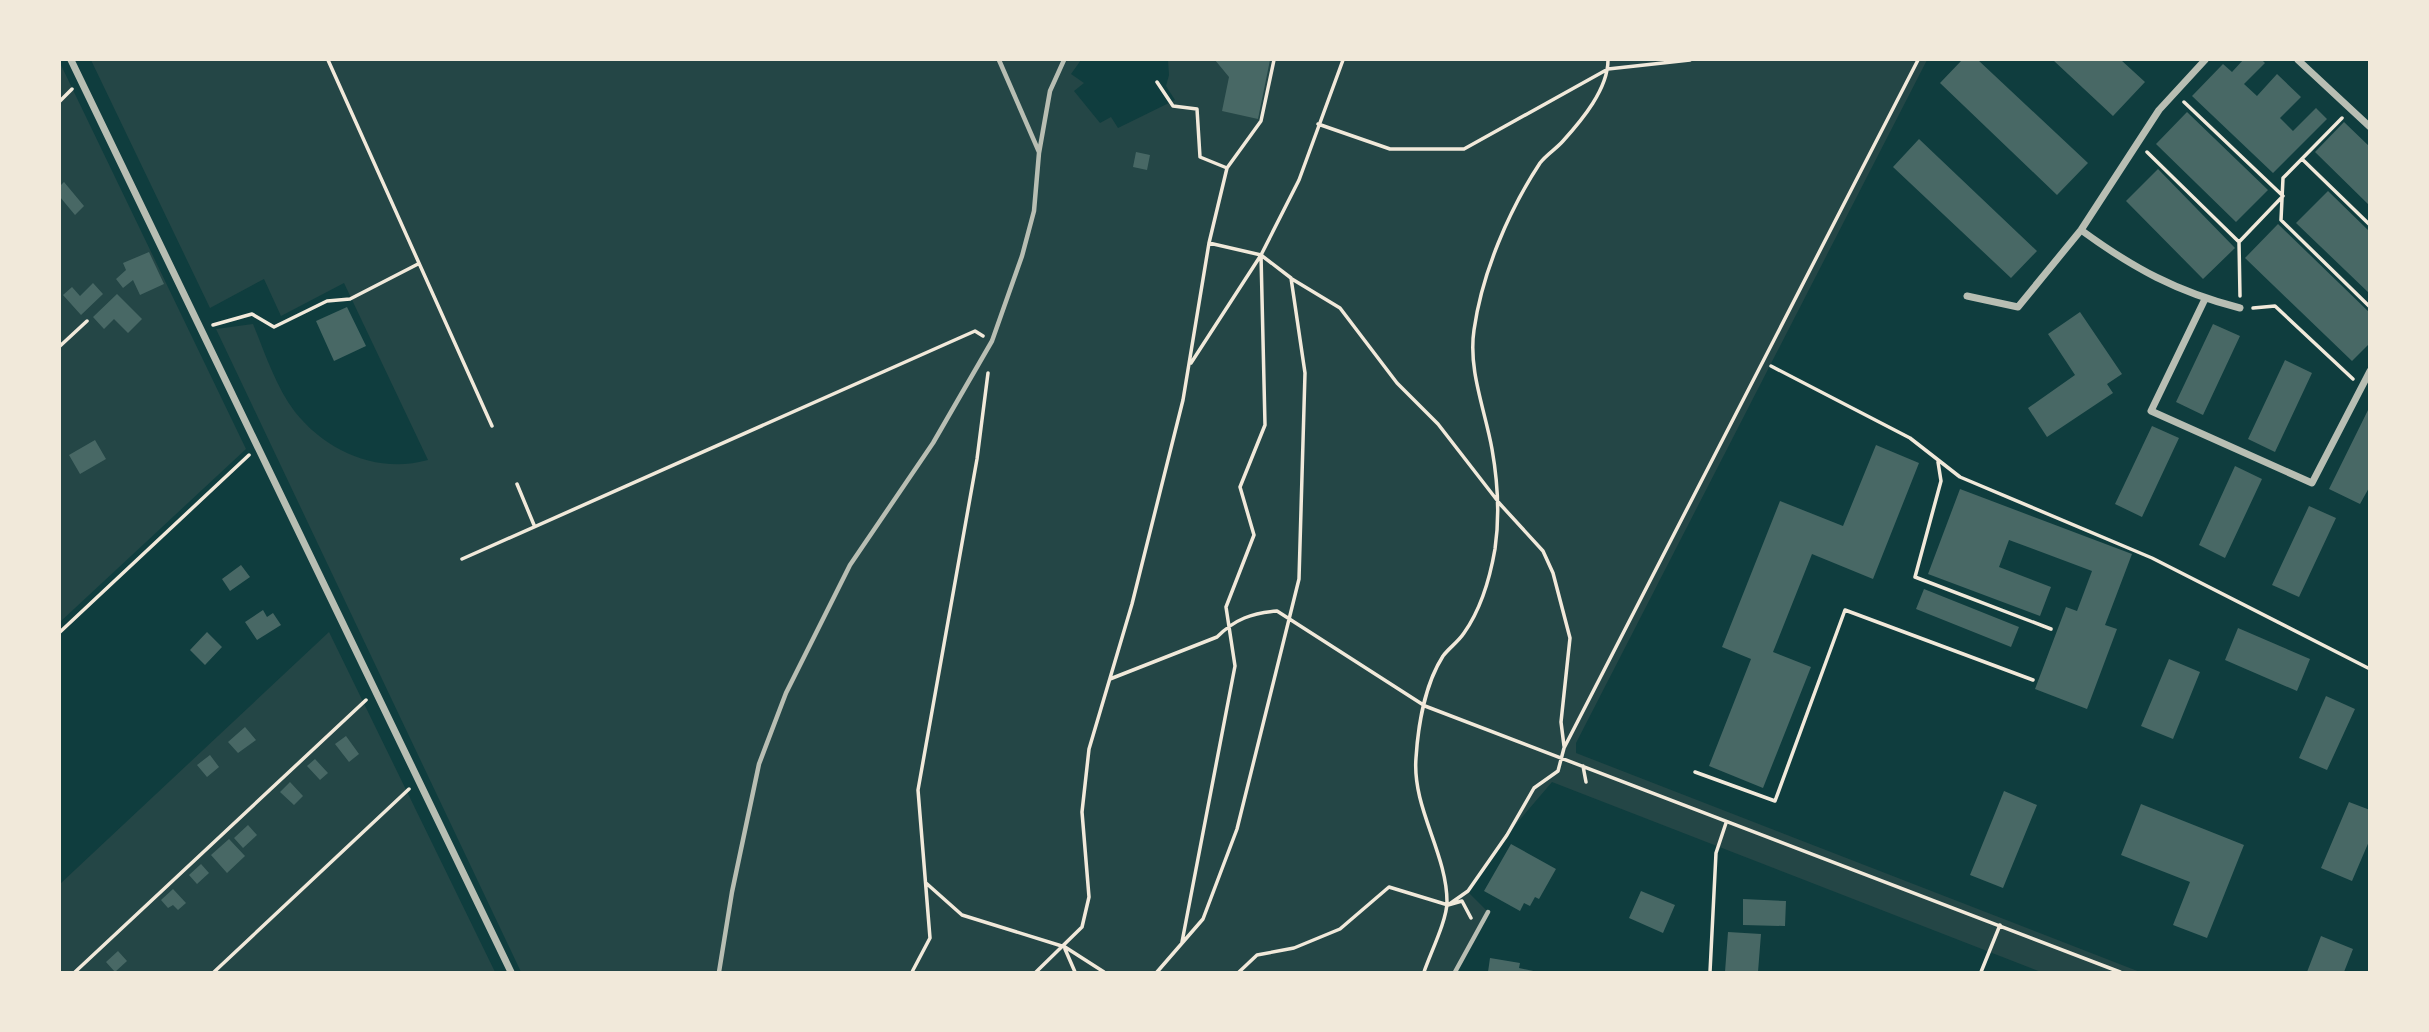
<svg xmlns="http://www.w3.org/2000/svg" width="2429" height="1032" viewBox="0 0 2429 1032" font-family="Barlow,sans-serif">
<style>
.green{fill:#244646}
.building{fill:#486865}
.lines{fill:none;stroke-linecap:round;stroke-linejoin:round}
.path{stroke:#f1e9da;stroke-width:3.5}
.service{stroke:#b8beb3;stroke-width:4.5}
.minor{stroke:#b8beb3;stroke-width:7}
</style>
<rect width="100%" height="100%" fill="#0f3d3e"/>
<path class="green" d="M91 60H1081L1071 74 1084 83 1074 91 1100 123 1111 117 1118 128 1175 100 1166 86 1169 75 1168 60H1927L1576 743V753L2140 972H2041L1552 782 1506 836 1468 892 1488 912 1455 972H521L216 329 253 324C265 353 276 387 295 412 327 452 378 474 428 460L344 283 281 316 264 279 210 308Z
M60 63 246 449 60 622Z
M329 632 495 972H60V884Z"/>
<path class="building" d="M1215 60H1270L1258 119 1222 111 1229 77Z
M1962 60H1978L2088 163 2057 195 1940 83Z
M2053 60H2121L2145 82 2113 116Z
M2243 60H2262L2265 63 2244 84 2257 96 2277 74 2301 97 2280 118 2293 131 2316 108 2327 119 2273 173 2192 96 2223 64 2232 72Z
M2187 112 2268 190 2236 222 2156 144Z
M2344 122 2370 147V206L2315 152Z
M1919 139 2037 251 2011 278 1893 167Z
M1136 152 1150 155 1147 170 1133 167Z
M2158 169 2235 248 2203 279 2126 201Z
M64 182 84 206 75 215 60 197V186Z
M2328 191 2370 232V294L2296 223Z
M2278 224 2370 313V343L2352 361 2245 258Z
M149 252 164 284 140 295 133 280 123 288 116 279 126 270 123 263Z
M93 283 103 294 81 315 63 295 72 287 80 296Z
M117 294 142 319 128 333 114 319 104 329 93 317Z
M347 307 366 346 334 361 316 321Z
M2080 312 2122 374 2107 384 2113 393 2047 437 2028 408 2075 375 2048 334Z
M2213 324 2240 336 2203 415 2176 402Z
M2285 360 2312 373 2275 452 2248 439Z
M2370 406V486L2360 504 2329 489Z
M2152 426 2179 438 2142 517 2115 504Z
M95 440 106 459 80 474 69 455Z
M1876 445 1919 463 1873 579 1812 554 1773 652 1811 667 1763 788 1709 766 1751 659 1722 647 1780 501 1843 526Z
M2235 466 2262 479 2225 558 2199 545Z
M1960 489 2132 554 2105 625 2117 629 2087 709 2035 689 2066 607 2077 611 2092 571 2009 540 1999 567 2051 587 2040 616 1928 574Z
M2309 506 2336 518 2299 597 2272 585Z
M241 565 250 577 230 591 222 579Z
M1924 589 2019 627 2011 647 1916 609Z
M263 610 267 617 273 613 281 625 257 640 245 622Z
M2238 628 2310 659 2297 691 2225 660Z
M207 632 222 647 205 665 190 650Z
M2169 659 2200 672 2173 739 2141 726Z
M2326 696 2355 709 2327 770 2299 758Z
M245 727 256 740 238 753 228 742Z
M346 736 359 754 349 762 335 744Z
M210 755 219 767 207 777 197 765Z
M315 759 328 773 320 780 307 766Z
M290 782 303 796 294 805 280 792Z
M2004 791 2037 805 2003 888 1970 875Z
M2349 802 2370 810V839L2352 881 2321 868Z
M2141 804 2244 845 2207 938 2173 925 2190 882 2121 855Z
M248 825 257 835 243 848 234 838Z
M229 839 245 856 227 873 211 855Z
M1511 844 1556 869 1539 899 1535 897 1530 906 1524 903 1520 911 1484 891Z
M201 864 209 873 197 884 189 875Z
M173 889 186 903 178 910 173 905 168 908 161 900Z
M1641 891 1675 905 1663 933 1629 918Z
M1743 899 1786 901 1785 926 1743 925Z
M1728 932 1761 934 1758 972H1725Z
M2321 936 2353 949 2344 972H2307Z
M118 951 127 961 115 972 106 962Z
M1490 958 1520 963 1519 968 1538 972H1488Z"/>
<g class="lines">
<path class="path" d="M328 60 492 426
M1157 82 1173 106 1197 109 1200 157 1227 168
M60 101 72 89
M2342 118 2283 178 2281 220 2370 307
M1318 124 1390 149H1464L1608 69 1690 60
M2147 152 2239 242 2283 196 2184 102
M2302 159 2370 225
M2239 242 2240 296
M1209 243 1261 255
M1292 279 1340 308 1397 383 1438 424 1500 504 1543 551 1553 573 1570 638 1561 722 1564 746
M2253 308 2275 306 2353 379
M213 325 252 314 274 327 327 301 350 299 418 264
M60 346 87 321
M1191 363 1261 255 1299 180 1343 60
M1771 366 1910 438 1960 477 2152 558 2370 669
M1938 462 1941 481 1915 577 2051 629
M517 484 534 525
M462 559 975 331 983 336
M60 632 249 455
M1110 679 1217 637C1235 619 1252 613 1277 611L1425 706 2120 972
M1583 766 1586 782
M1695 772 1775 801 1845 610 2033 680
M926 883 962 915 1065 947 1104 972
M1448 905 1468 891 1507 835 1534 788 1558 771 1564 748 1918 60
M1065 949 1075 972
M75 972 366 700
M214 972 409 789
M912 972 930 938 918 790 977 459 988 373
M1036 972 1082 927 1089 897 1082 812 1089 749 1132 604 1183 400 1209 243 1227 168 1261 121 1274 60
M1157 972 1203 919 1237 829 1299 579 1305 373 1291 278 1261 255 1265 425 1240 487 1254 535 1226 607 1235 666 1182 942
M1239 972 1257 955 1294 948 1340 929 1389 887 1448 905 1462 901 1471 918
M1424 972C1430 954 1447 920 1447 902 1447 853 1412 808 1416 758 1418 726 1425 684 1443 656 1449 648 1458 642 1464 633 1481 609 1490 578 1495 549 1500 515 1498 483 1492 449 1485 410 1468 370 1474 330 1482 273 1509 210 1540 163 1546 155 1556 149 1563 141 1582 120 1608 89 1608 60
M1710 972 1716 853 1726 823
M1981 972 2000 925"/>
<path class="service" d="M999 60 1039 152
M719 972 732 892 759 764 786 693 850 565 933 443 992 341 1022 256 1034 211 1039 153 1050 91 1064 60
M1455 972 1488 912"/>
<path class="minor" d="M71 60 511 972
M2298 60 2370 127
M2081 230C2133 268 2177 292 2240 308
M1967 296 2018 307 2081 230 2159 110 2205 60
M2205 299 2151 411 2312 483 2370 371"/>
</g>
<rect width="2429" height="1032" fill="none" stroke="#f1e9da" stroke-width="122"/>
</svg>
